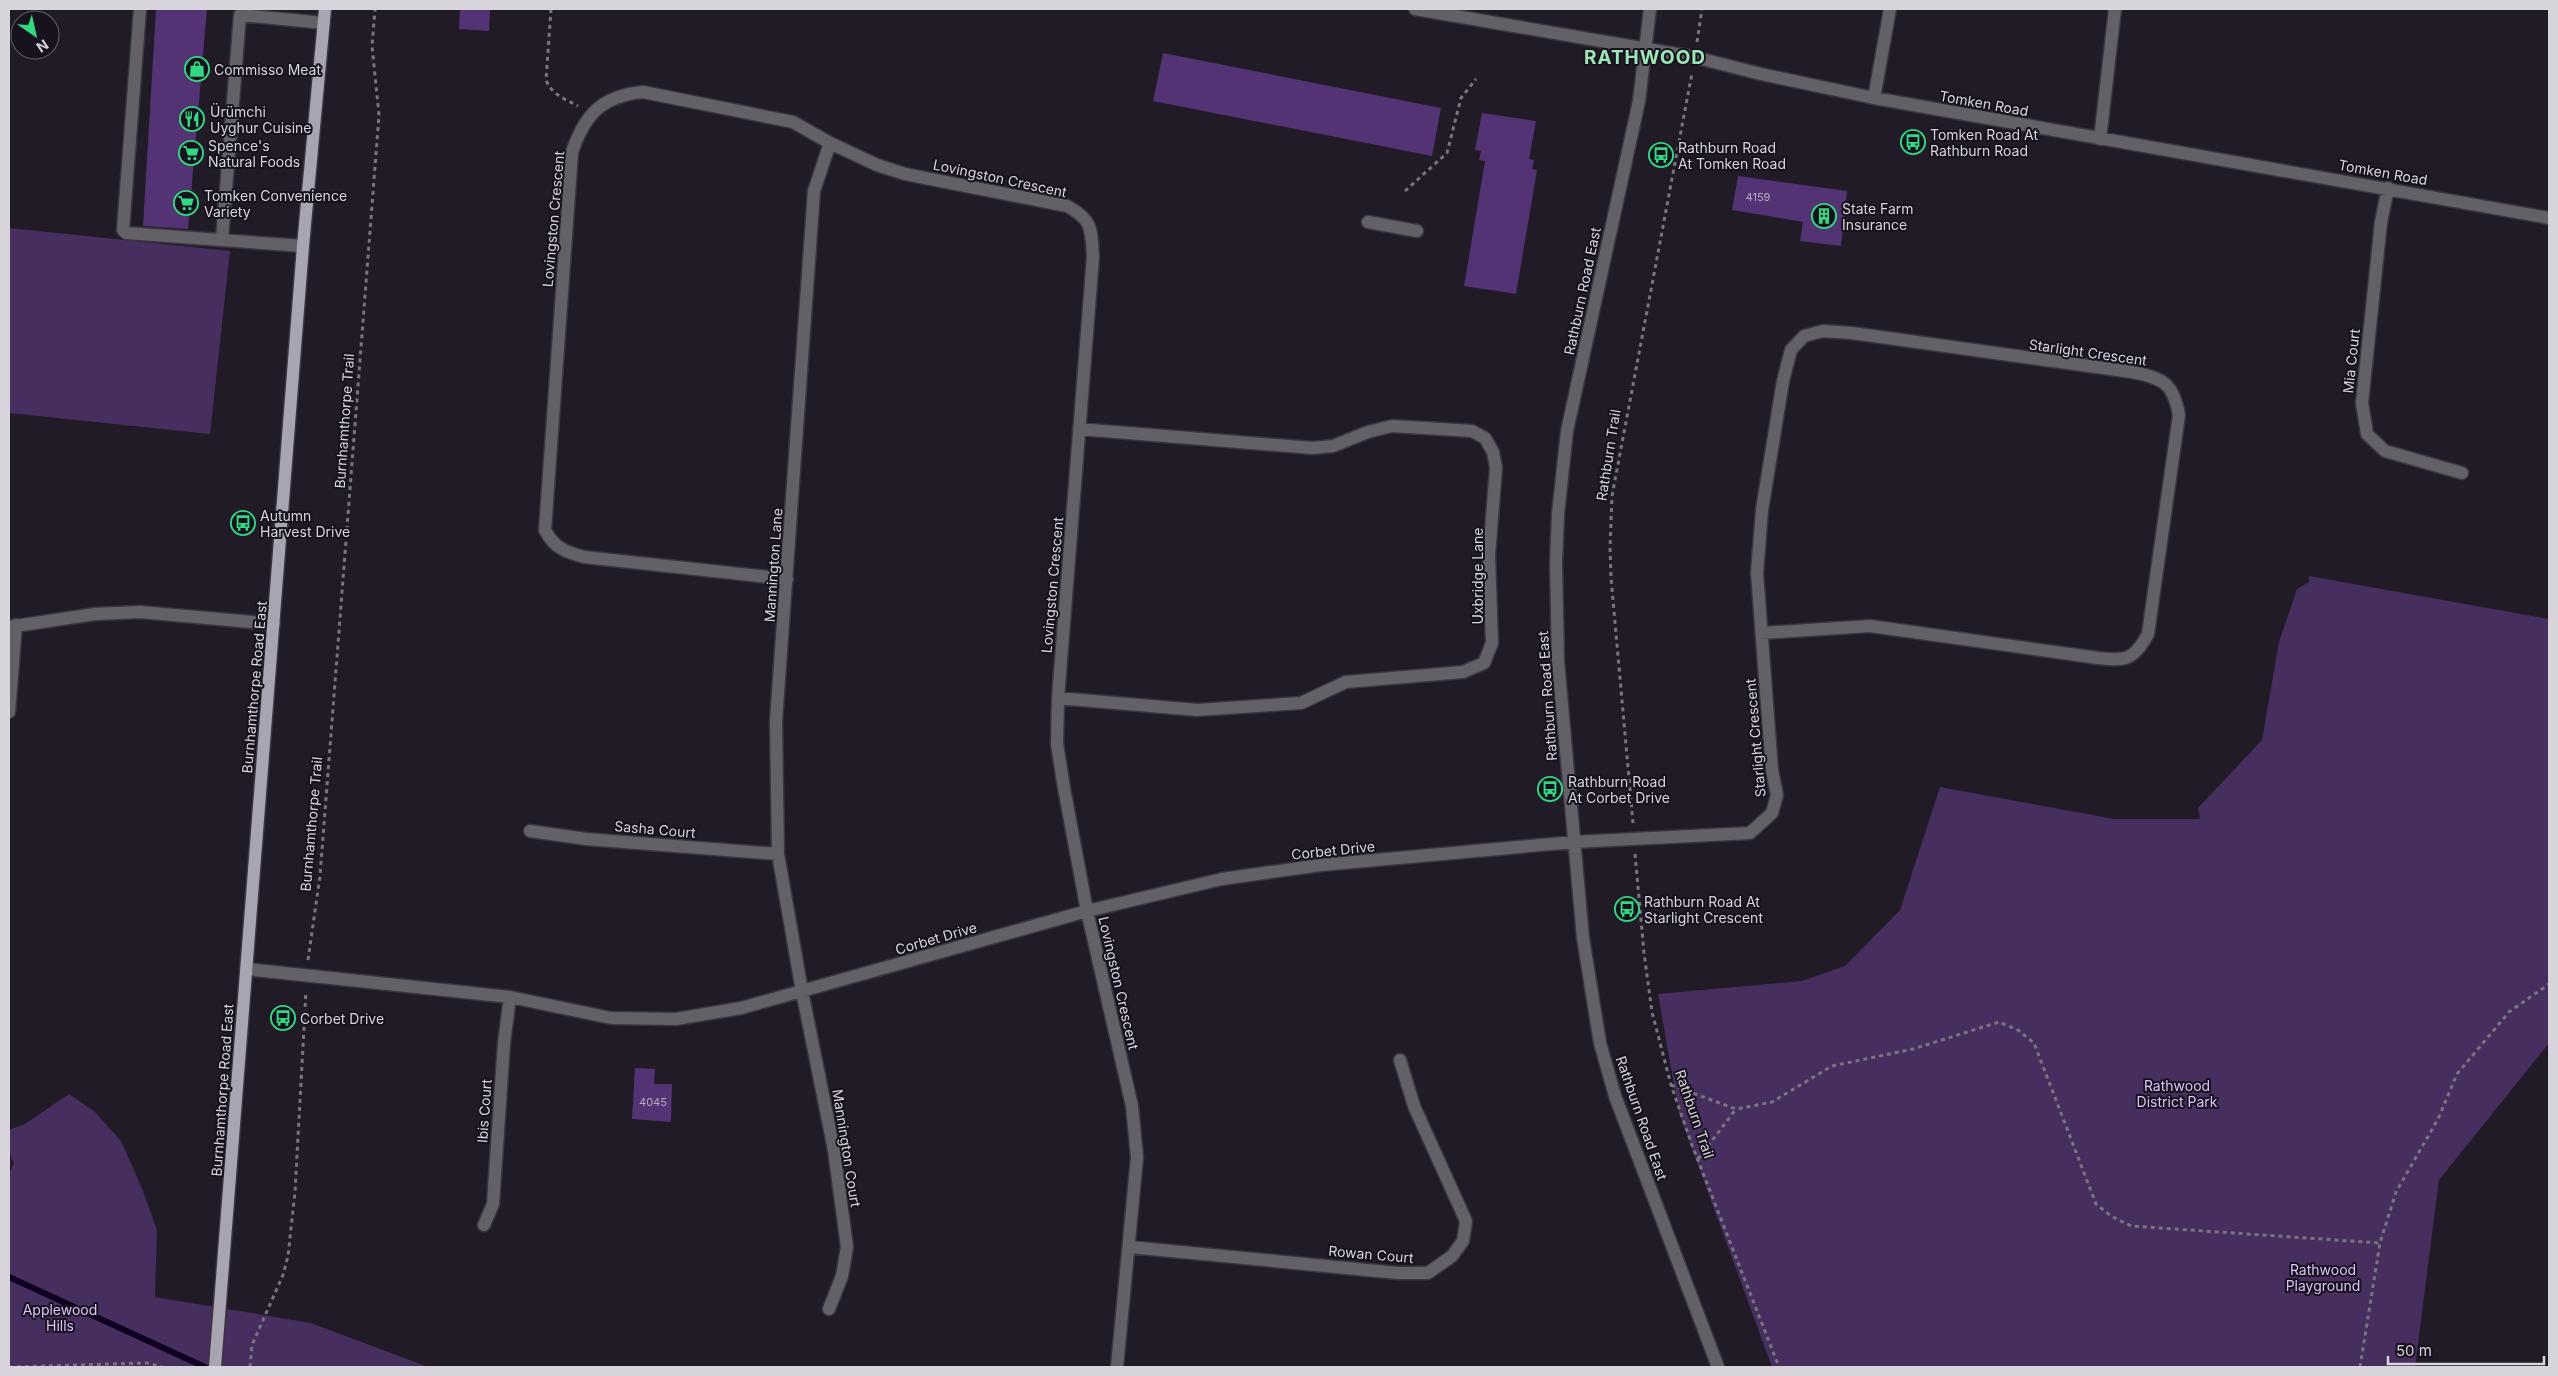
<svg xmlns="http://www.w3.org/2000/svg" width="2558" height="1376" viewBox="0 0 2558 1376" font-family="Inter,sans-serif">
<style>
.green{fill:#462f5e}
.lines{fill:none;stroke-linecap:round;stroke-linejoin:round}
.stream{stroke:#0f0021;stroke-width:6}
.building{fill:#533373}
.minor-casing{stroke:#3a3540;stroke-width:15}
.major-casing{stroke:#3a3540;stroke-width:15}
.path{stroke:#79757f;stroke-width:3;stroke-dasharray:4 4;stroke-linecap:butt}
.minor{stroke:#636067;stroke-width:12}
.major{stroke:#a9a4b1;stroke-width:12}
.labels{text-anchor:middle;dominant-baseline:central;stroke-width:4;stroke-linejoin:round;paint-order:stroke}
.number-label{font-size:11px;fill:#b6acc2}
.poi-label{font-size:14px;fill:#d7d4dc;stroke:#17121d;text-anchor:start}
.street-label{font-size:14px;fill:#d7d4dc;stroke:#17121d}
.park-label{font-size:14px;fill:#dcc2fc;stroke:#17121d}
.district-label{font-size:19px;font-weight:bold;letter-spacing:1px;fill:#9de7b6;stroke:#17121d}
</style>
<rect width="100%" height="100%" fill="#201b27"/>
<path class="green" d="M9 228 230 251 210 434 9 413Z
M2309 576 2549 619V1043L2439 1180 2415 1367H1772L1679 1113 1658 994 1802 981 1845 966 1900 910 1940 787 2114 819H2200L2198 808 2262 740 2279 642 2297 589 2309 582Z
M69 1094 95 1112 121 1141 143 1191 157 1230 155 1297 311 1323 428 1367H9V1173L14 1163 9 1153V1130L25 1124Z"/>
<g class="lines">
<path class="stream" d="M9 1277 205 1367"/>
</g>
<path class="building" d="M156 9H207L188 229 143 226Z
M460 9H490L489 31 459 29Z
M1163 53 1441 108 1432 156 1153 101Z
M1482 113 1536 121 1529 159 1534 160 1532 169 1537 170 1516 294 1464 286 1485 161 1479 160 1481 151 1475 150Z
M1738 176 1847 191 1841 246 1800 241 1803 222 1732 210Z
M635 1068 655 1069 654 1084H672L671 1122 632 1119Z"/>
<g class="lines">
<defs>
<path id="minor" d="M140 9 123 230 126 233 303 246
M1415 9 1694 57 1761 74 1874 98 2549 218
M1650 9 1639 101 1567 431 1558 514 1556 563 1558 661 1583 938 1600 1043 1615 1096 1718 1367
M1874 98 1890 9
M2100 139 2115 9
M2388 188 2381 222 2362 403 2367 434 2385 451 2462 473
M1368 222 1417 231
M222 239 240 15 324 23
M787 579 584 557C566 552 554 548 545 530L572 152C585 114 602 96 643 92L793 122 830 143 877 165 905 174 1067 206C1093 220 1091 229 1093 257L1058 698 1057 744 1064 788 1087 911 1132 1106 1137 1157 1117 1367
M9 627 95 614 140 612 274 624
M1058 698 1197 710 1301 703 1346 682 1463 672 1484 663 1492 643 1489 555 1496 468 1493 452 1485 438 1472 431 1392 426 1368 432 1333 446 1313 448 1079 429
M9 712 16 625
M530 831 586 839 778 854
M246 969 510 997 611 1018 676 1019 741 1008 1087 911 1222 879 1321 865 1574 842 1750 833 1772 813 1777 795 1772 770 1757 573 1762 510 1783 381 1791 350 1804 336 1823 331 1852 333 2132 372C2162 378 2173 382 2179 415L2148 634C2134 660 2126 661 2098 658L1870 626 1762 633
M484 1225 493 1204 504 1043 510 997
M1130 1247 1397 1273H1428L1452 1256 1463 1241 1466 1221 1414 1106 1400 1060
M829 1309 842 1276 847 1247 834 1150 802 991 778 854 776 721 814 191 830 143"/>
<path id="major" d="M215 1367 303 246 325 9"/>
</defs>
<use href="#minor" class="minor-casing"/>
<use href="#major" class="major-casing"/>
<path class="path" d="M551 9 546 80C552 95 565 99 578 106
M1697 42 1702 9
M1405 191 1447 153 1461 98 1476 79
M1633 823 1611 578 1610 547 1612 496 1692 73
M1635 854 1644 953 1652 1012 1671 1085 1692 1145 1779 1367
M308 960 320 876 379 115 372 46 375 9
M1671 1085 1736 1109 1772 1102 1832 1066 1913 1049 1999 1022 2018 1030 2034 1043 2096 1204 2111 1216 2131 1226 2380 1243
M1698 1159 1736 1109
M9 1367 147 1363 162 1367
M250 1367 252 1345 283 1275 288 1256 295 1192 306 991
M2360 1367 2380 1243 2396 1192 2438 1119 2457 1074 2509 1012 2549 984"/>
<use href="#minor" class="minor"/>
<use href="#major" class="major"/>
</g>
<defs>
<symbol id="shop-ring" viewBox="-11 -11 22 22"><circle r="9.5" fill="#17121d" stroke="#32d882" stroke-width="1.5"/><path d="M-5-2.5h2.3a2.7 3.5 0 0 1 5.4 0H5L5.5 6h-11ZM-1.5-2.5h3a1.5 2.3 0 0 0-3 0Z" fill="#32d882"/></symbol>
<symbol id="restaurant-ring" viewBox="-11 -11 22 22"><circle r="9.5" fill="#17121d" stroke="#32d882" stroke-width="1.5"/><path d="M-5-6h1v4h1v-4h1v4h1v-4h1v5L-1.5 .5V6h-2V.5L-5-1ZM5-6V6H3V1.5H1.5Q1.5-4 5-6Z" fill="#32d882"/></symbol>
<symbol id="bus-ring" viewBox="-11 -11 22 22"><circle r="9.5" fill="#17121d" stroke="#32d882" stroke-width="1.5"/><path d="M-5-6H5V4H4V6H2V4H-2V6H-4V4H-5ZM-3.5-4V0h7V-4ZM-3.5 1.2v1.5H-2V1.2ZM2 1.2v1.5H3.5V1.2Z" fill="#32d882"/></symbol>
<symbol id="supermarket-ring" viewBox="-11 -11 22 22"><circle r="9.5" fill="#17121d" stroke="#32d882" stroke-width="1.5"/><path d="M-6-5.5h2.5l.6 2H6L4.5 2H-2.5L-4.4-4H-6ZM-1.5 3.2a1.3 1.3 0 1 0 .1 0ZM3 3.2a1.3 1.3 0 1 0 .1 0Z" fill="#32d882"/></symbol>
<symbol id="building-ring" viewBox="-11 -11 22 22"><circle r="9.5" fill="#17121d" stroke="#32d882" stroke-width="1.5"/><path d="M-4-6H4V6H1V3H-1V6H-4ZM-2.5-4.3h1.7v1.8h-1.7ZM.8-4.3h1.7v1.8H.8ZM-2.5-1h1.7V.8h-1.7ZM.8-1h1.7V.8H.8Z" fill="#32d882"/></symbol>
</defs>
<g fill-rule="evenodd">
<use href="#shop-ring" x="183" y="55" width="28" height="28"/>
<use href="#restaurant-ring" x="178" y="105" width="28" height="28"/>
<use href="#bus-ring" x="1899" y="128" width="28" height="28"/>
<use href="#supermarket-ring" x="177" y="139" width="28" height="28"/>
<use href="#bus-ring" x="1647" y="141" width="28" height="28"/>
<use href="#supermarket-ring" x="172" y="189" width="28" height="28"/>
<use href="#building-ring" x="1810" y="202" width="28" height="28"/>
<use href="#bus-ring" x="229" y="509" width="28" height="28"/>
<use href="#bus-ring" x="1536" y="775" width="28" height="28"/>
<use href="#bus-ring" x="1613" y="895" width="28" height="28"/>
<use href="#bus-ring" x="269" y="1004" width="28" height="28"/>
</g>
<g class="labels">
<g class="number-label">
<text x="1758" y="197">4159</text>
<text x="653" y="1102">4045</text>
</g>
<g class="poi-label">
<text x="214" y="69">Commisso Meat</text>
<text x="210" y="111">Ürümchi<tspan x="210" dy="16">Uyghur Cuisine</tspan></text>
<text x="1930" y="134">Tomken Road At<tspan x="1930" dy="16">Rathburn Road</tspan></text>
<text x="208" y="145">Spence's<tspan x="208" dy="16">Natural Foods</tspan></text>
<text x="1678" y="147">Rathburn Road<tspan x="1678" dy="16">At Tomken Road</tspan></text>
<text x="204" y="195">Tomken Convenience<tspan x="204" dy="16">Variety</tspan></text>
<text x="1842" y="208">State Farm<tspan x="1842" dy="16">Insurance</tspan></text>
<text x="260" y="515">Autumn<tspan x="260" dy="16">Harvest Drive</tspan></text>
<text x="1568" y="781">Rathburn Road<tspan x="1568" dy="16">At Corbet Drive</tspan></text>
<text x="1644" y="901">Rathburn Road At<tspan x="1644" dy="16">Starlight Crescent</tspan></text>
<text x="300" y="1018">Corbet Drive</text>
</g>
<g class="street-label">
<text transform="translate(1984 103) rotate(10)">Tomken Road</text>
<text transform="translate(2383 172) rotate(10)">Tomken Road</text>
<text transform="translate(1000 178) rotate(12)">Lovingston Crescent</text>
<text transform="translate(553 219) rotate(-85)">Lovingston Crescent</text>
<text transform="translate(1582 291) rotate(-78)">Rathburn Road East</text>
<text transform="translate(2088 352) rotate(8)">Starlight Crescent</text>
<text transform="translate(2351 361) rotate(-84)">Mia Court</text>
<text transform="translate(344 421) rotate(-86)">Burnhamthorpe Trail</text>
<text transform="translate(1608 455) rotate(-81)">Rathburn Trail</text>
<text transform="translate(773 565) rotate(-86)">Mannington Lane</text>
<text transform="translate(1477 576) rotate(-90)">Uxbridge Lane</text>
<text transform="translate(1052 585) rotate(-85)">Lovingston Crescent</text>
<text transform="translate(254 687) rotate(-85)">Burnhamthorpe Road East</text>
<text transform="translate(1547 696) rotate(-94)">Rathburn Road East</text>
<text transform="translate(1755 738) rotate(-95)">Starlight Crescent</text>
<text transform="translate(311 824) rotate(-85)">Burnhamthorpe Trail</text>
<text transform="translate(655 829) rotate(5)">Sasha Court</text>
<text transform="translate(1333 850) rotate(-6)">Corbet Drive</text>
<text transform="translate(936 938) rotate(-16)">Corbet Drive</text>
<text transform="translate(1119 983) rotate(77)">Lovingston Crescent</text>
<text transform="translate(222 1090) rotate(-86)">Burnhamthorpe Road East</text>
<text transform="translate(484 1111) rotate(-86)">Ibis Court</text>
<text transform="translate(1695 1114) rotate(71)">Rathburn Trail</text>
<text transform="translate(1642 1118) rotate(71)">Rathburn Road East</text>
<text transform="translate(847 1148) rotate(81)">Mannington Court</text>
<text transform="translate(1371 1254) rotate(5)">Rowan Court</text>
</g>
<g class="park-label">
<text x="2177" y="1085">Rathwood<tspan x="2177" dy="16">District Park</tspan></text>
<text x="2323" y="1269">Rathwood<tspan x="2323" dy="16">Playground</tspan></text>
<text x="60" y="1309">Applewood<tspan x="60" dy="16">Hills</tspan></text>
</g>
<g class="district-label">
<text x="1645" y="57">RATHWOOD</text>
</g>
</g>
<rect width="2558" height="1376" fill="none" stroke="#d7d4dc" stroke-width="20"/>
<g transform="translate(35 35) rotate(146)"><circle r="24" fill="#17121d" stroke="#646069"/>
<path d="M0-4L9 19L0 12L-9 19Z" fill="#32d882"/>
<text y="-8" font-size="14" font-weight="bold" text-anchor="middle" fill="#d7d4dc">N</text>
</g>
<path d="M2388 1356v8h156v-8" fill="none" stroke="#d7d4dc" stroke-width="2.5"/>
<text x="2396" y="1356" font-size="15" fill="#d7d4dc" stroke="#17121d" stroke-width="4" paint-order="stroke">50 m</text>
</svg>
